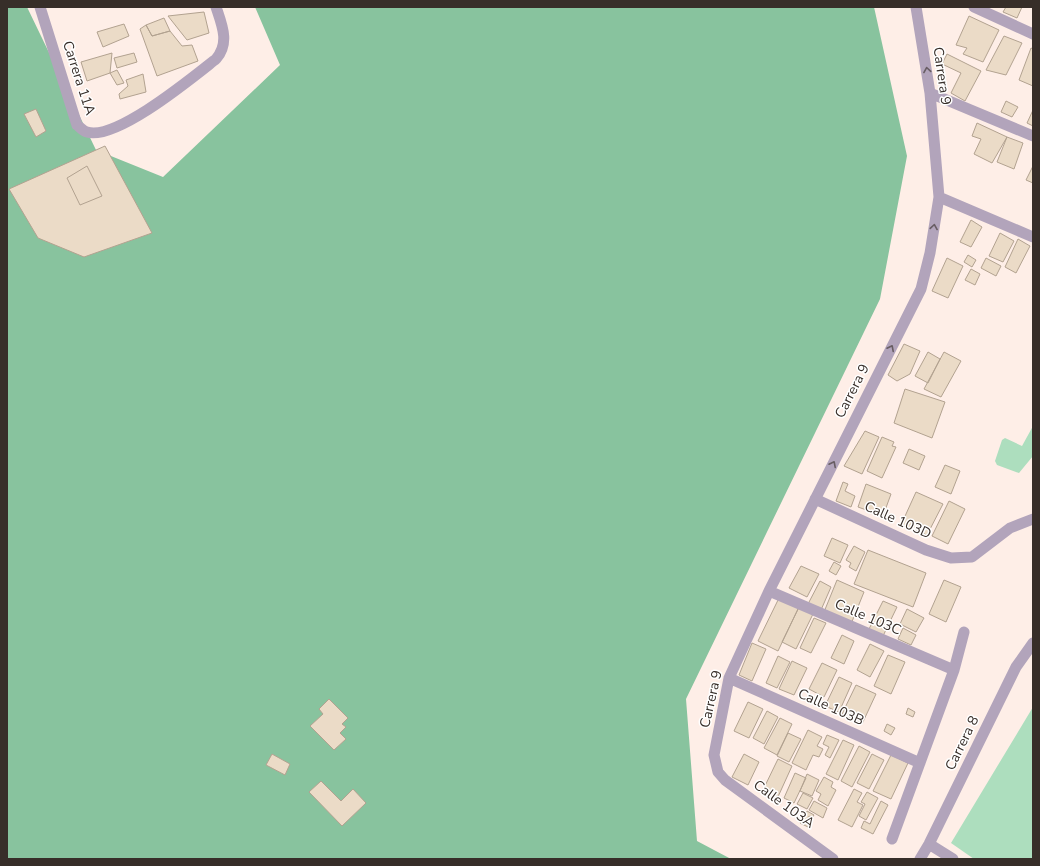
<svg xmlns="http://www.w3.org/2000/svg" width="1040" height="866" viewBox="0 0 1040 866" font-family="'Nunito Sans',sans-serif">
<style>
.green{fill:#addebe}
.forest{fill:#88c39e}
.building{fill:#ebdbc7;stroke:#b2a290}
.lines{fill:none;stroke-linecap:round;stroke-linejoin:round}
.minor{stroke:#b2a4bb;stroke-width:11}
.oneway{stroke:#685d63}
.labels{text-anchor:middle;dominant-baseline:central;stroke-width:3;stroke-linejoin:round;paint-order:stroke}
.street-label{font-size:14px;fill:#372e29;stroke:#fff}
</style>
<rect width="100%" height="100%" fill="#feeee7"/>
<path class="green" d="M1033 426V456L1019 473 997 465 995 461 1002 440 1005 438 1022 446Z
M1033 707V859H974L951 843Z"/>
<path class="forest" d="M7 7H27L96 150 163 177 280 65 255 7H874L907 156 880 299 686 699 697 841 731 859H7Z"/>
<path class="building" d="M1006 7H1022L1017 18 1003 12Z
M204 12 209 33 187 40 168 16Z
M969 16 999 30 983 62 963 54 967 48 956 45Z
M164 18 170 31 152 36 146 25Z
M124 24 129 36 103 47 97 32Z
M146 25 152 36 170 31 182 46 192 45 198 61 157 76 140 29Z
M1004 36 1022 43 1006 75 986 70Z
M1031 48 1033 49V86L1019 80Z
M112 53 110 73 87 81 81 62Z
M134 53 137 62 117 68 114 58Z
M947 54 981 71 965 101 951 93 961 73 942 64Z
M117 70 124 83 117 85 110 73Z
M143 74 146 92 120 99 119 94 128 86 126 80Z
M1006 101 1018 107 1012 117 1001 112Z
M36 109 46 131 36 137 24 114Z
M1033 110V126L1027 123Z
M977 123 1007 137 992 163 974 154 981 139 972 136Z
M1007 137 1023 143 1014 169 997 162Z
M105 146 152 233 84 257 38 238 9 189Z
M87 166 102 196 80 205 67 178Z
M1033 166V183L1026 180Z
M971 220 982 227 971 247 960 242Z
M1000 233 1014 241 1003 262 989 256Z
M1018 239 1030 246 1016 273 1005 267Z
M968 255 976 260 972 267 964 262Z
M947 258 963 266 948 298 932 291Z
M986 258 1001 266 996 276 981 268Z
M971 269 980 274 975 285 965 280Z
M904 344 920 351 910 374 897 381 888 375Z
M928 352 940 359 928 383 915 376Z
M944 352 961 361 941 397 924 389Z
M905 389 945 402 932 438 894 423Z
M865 431 879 437 862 474 844 466Z
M882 437 894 442 892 446 896 447 882 478 867 471Z
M909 449 925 456 919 470 903 463Z
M945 465 960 471 951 494 935 487Z
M843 482 848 484 845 491 855 496 851 507 836 501Z
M866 484 891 494 883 516 858 507Z
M916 492 943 504 927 535 901 525Z
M949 501 965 509 948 544 932 536Z
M832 538 848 545 840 563 824 556Z
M854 546 865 552 856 571 849 567 851 563 846 560Z
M868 550 926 573 913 607 854 584Z
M834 562 841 566 836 575 829 571Z
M801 566 819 574 807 597 789 588Z
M837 580 864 592 851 624 824 612Z
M944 580 961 587 946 622 929 614Z
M820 581 831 587 821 610 808 604Z
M779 598 799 607 778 651 758 641Z
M883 601 897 607 883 636 869 629Z
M799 607 813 614 796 649 782 642Z
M907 609 924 618 916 632 900 624Z
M814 618 826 623 811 653 800 648Z
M903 628 916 635 911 645 898 639Z
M842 635 854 641 844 664 831 658Z
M752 643 766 649 752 681 739 675Z
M870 644 884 651 870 677 857 670Z
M888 655 905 662 891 694 874 686Z
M778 656 790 662 777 688 766 683Z
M792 661 807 668 794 695 779 689Z
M822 663 837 670 824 697 809 689Z
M839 677 852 683 839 712 825 706Z
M856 685 876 694 862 724 842 714Z
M329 699 348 718 342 724 346 727 340 733 346 739 334 750 310 726 323 714 319 709Z
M748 702 763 709 749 738 734 731Z
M908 708 915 712 913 717 906 714Z
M767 711 778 717 764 744 753 738Z
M780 718 792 724 777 755 764 748Z
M887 724 895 728 891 735 884 731Z
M808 730 822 737 817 746 823 749 819 757 813 755 806 770 792 763Z
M788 733 801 739 789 762 777 756Z
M827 735 839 740 830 758 825 755 829 747 823 744Z
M843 740 854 745 838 780 826 774Z
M859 746 870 752 852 787 841 781Z
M272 754 290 764 285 775 266 765Z
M744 754 759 762 748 785 732 777Z
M872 754 884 760 869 789 857 783Z
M891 755 908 763 891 799 873 791Z
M778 759 792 766 777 799 762 792Z
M795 773 806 778 794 803 784 798Z
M807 774 819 780 812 796 800 791Z
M824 777 833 782 831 787 836 790 828 806 818 800 821 794 816 791Z
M321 781 341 801 353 789 366 803 342 826 309 792Z
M854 789 862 793 857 802 863 805 852 827 838 820Z
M867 792 878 798 866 820 859 816 865 804 861 802Z
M803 793 813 798 807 809 797 804Z
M814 801 827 808 823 818 809 810Z
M881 801 888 805 873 834 861 828 864 821 870 824Z
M807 811 814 815 812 818 809 816 807 820 811 822 808 827 800 823Z"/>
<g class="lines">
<path class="minor" d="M40 7 77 125C80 127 83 131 87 132 116 141 193 77 216 59 230 43 222 25 216 7
M974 7 1033 34
M930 93 1033 136
M939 197 1033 237
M815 499 926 550 951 558 972 557 1010 528 1033 519
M769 591 954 670
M729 678 920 763
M892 839 954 670 964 632
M929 844 953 859
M833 859 725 780 718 772 714 755 729 678 769 591 921 289 930 253 939 197 930 93 916 7
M920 859 929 844 1016 667 1033 643"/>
</g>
<defs><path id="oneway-chevron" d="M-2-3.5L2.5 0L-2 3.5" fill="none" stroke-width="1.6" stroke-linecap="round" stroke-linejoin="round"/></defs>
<g class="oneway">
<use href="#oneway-chevron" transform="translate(927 70) rotate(-99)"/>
<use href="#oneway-chevron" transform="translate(934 227) rotate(-81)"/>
<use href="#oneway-chevron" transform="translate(891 348) rotate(-63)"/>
<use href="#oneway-chevron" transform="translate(833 464) rotate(-63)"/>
</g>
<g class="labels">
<g class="street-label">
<text transform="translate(942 76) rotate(82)">Carrera 9</text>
<text transform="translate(79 78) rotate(72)">Carrera 11A</text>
<text transform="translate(852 391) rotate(-63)">Carrera 9</text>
<text transform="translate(898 520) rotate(24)">Calle 103D</text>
<text transform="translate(868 617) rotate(23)">Calle 103C</text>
<text transform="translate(711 699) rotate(-77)">Carrera 9</text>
<text transform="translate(831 707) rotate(24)">Calle 103B</text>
<text transform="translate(962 743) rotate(-64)">Carrera 8</text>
<text transform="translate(784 804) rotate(36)">Calle 103A</text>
</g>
</g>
<rect width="1040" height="866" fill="none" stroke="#372e29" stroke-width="16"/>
</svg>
